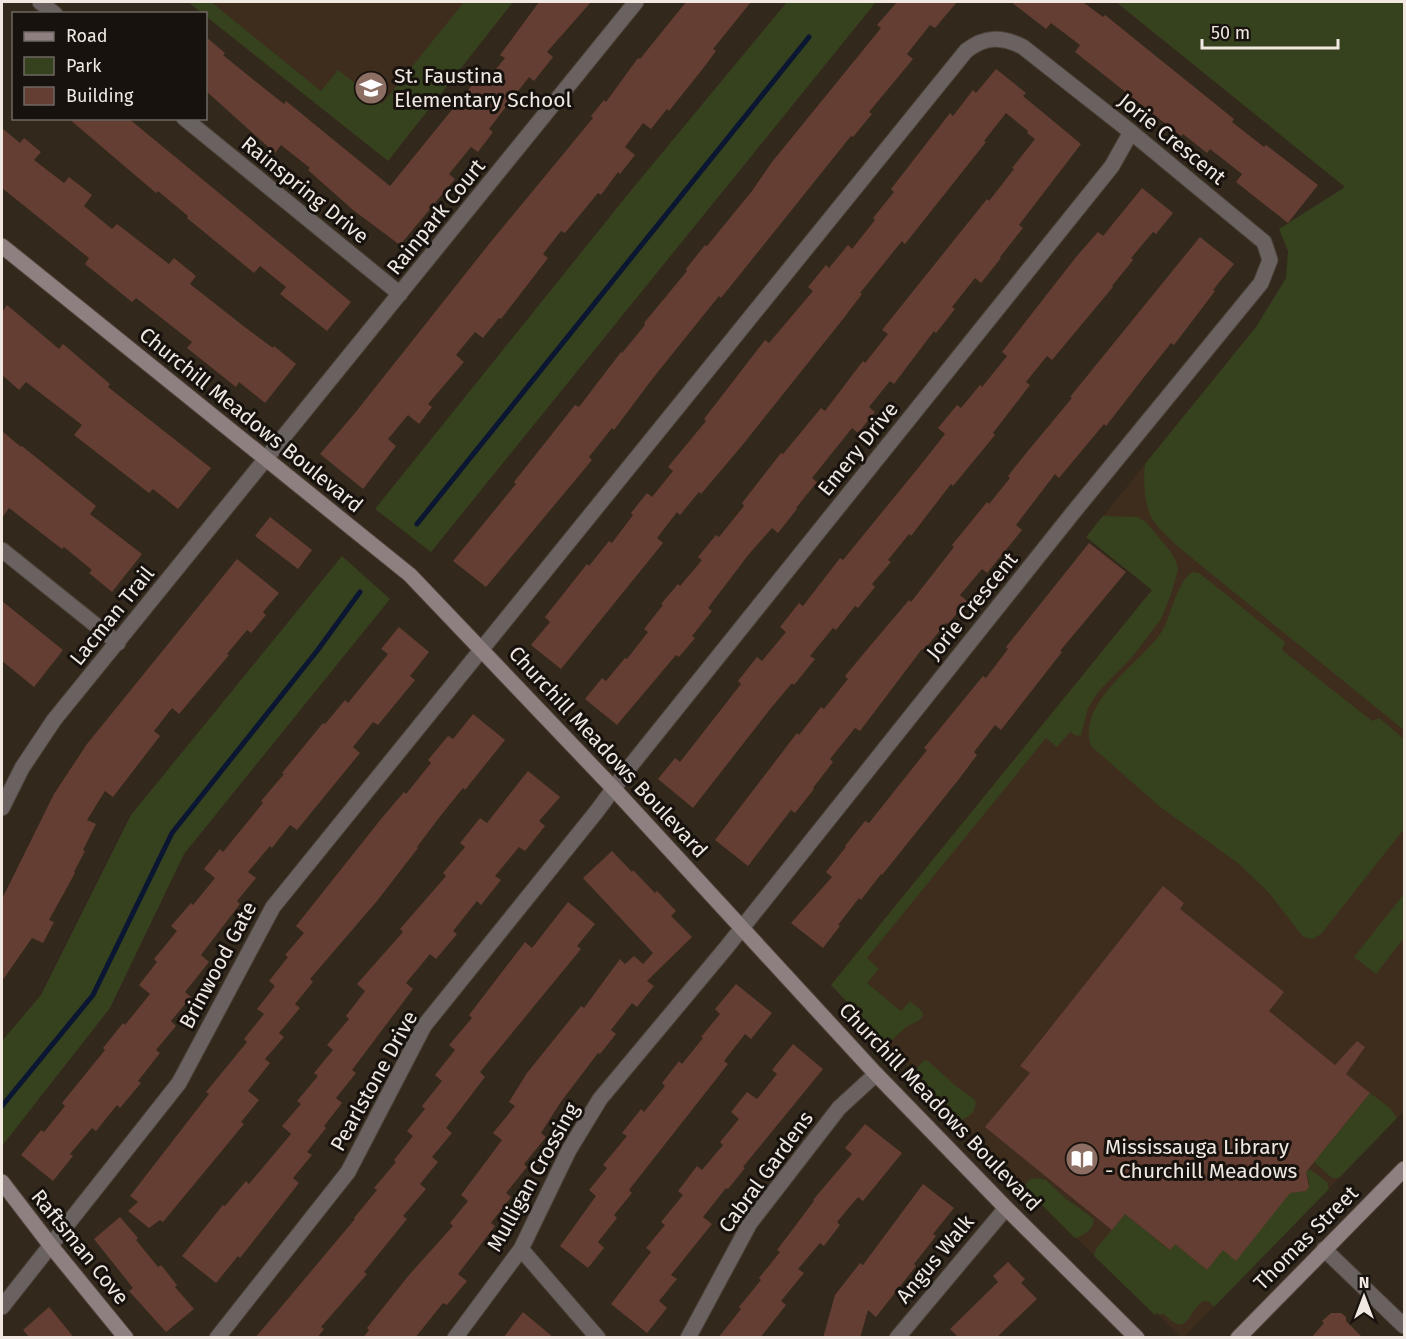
<svg xmlns="http://www.w3.org/2000/svg" width="1406" height="1339" viewBox="0 0 1406 1339" font-family="'Fira Sans',sans-serif">
<style>
.built{fill:#3e2d1d}
.green{fill:#36411e}
.lines{fill:none;stroke-linecap:round;stroke-linejoin:round}
.stream{stroke:#0a1632;stroke-width:5}
.building{fill:#643e32}
.street-casing{stroke:#4d4338;stroke-width:17}
.secondary-casing{stroke:#4d4338;stroke-width:17}
.street{stroke:#6a6161;stroke-width:15}
.secondary{stroke:#8e7f80;stroke-width:15}
.labels{text-anchor:middle;dominant-baseline:central;stroke-width:6;stroke-linejoin:round;paint-order:stroke}
.poi-label{font-size:21px;fill:#f0e8e1;stroke:#17120d;text-anchor:start}
.street-label{font-size:21px;fill:#f0e8e1;stroke:#17120d}
</style>
<rect width="100%" height="100%" fill="#33281c"/>
<path class="built" d="M188 2H513L388 161Z
M1256 327 1404 388V1111L1184 1337H1181L1157 1313 1155 1315 1023 1186 959 1121 831 985 1152 590 1086 537Z"/>
<path class="green" d="M188 2H211L321 91 338 70 382 104 464 2H513L388 161Z
M787 2H876L431 552 375 509 633 188Z
M1116 2H1404V730L1177 546C1169 537 1156 527 1151 517 1144 501 1143 480 1145 464L1256 327 1286 278 1288 251 1279 229 1345 187Z
M1103 516 1138 517 1146 522 1170 551 1176 561 1178 570 1171 594 1161 619 1133 656 1098 692 1088 708 1081 735 1077 736 1070 732 1057 747 1046 738 867 958 879 969 867 983 901 1011 910 1001 922 1011 923 1016 920 1020 906 1027 890 1042 886 1043 831 985 1152 590 1086 537Z
M342 556 390 599 184 854 110 1008 2 1146V1041L41 995 131 815Z
M1193 572 1199 573 1285 642 1282 650 1372 721 1379 718 1404 739V829L1321 934 1313 939 1303 937 1270 894 1239 864 1159 806 1091 746C1076 703 1139 664 1161 633 1172 616 1176 581 1193 572Z
M1404 894V938L1376 974 1354 957Z
M924 1060 928 1061 956 1086 974 1099 976 1103C974 1114 969 1117 959 1121L913 1072Z
M1370 1093 1390 1108 1397 1118 1339 1178H1332L1314 1162Z
M1311 1170 1327 1182 1329 1189 1214 1307 1210 1302 1203 1301C1186 1314 1188 1339 1163 1313L1160 1315 1157 1313 1155 1315 1094 1256 1096 1249 1125 1214 1169 1250 1175 1244 1207 1270 1223 1250 1276 1197 1290 1193 1306 1191C1311 1184 1309 1177 1304 1171Z
M1037 1178 1046 1180 1065 1198 1094 1219C1093 1230 1085 1235 1075 1238L1023 1186 1031 1179Z"/>
<g class="lines">
<path class="stream" d="M417 524 809 37
M2 1106 93 995 172 833 317 651 360 592"/>
</g>
<path class="building" d="M539 2H591L547 52 553 57 534 81 529 77 508 104 489 129 493 132 478 152 471 147 449 174 455 179 400 245 353 210 308 170 310 168 281 145 275 153 206 91V37L225 53 223 55 255 81 284 104 286 101 390 186 477 79 483 85 505 58 500 55Z
M686 2H751L713 49 716 51 701 71 669 111 667 109 651 129 643 123 625 147 635 155 620 174 618 172 601 195 598 193 565 233 561 231 543 254 548 258 501 319 499 318 483 338 475 332 456 355 464 362 428 404 432 407 419 424 408 415 388 439 396 446 363 489 320 454 355 413 489 244 593 118 591 116 604 100 606 102 638 58 640 59Z
M897 2H957L935 28 930 25 907 54 913 59 869 112 872 114 853 137 851 136 721 298 719 296 653 378 614 430 612 428 589 457 592 460 486 587 453 561 516 484 514 482 575 405 579 407 621 352 622 353 645 325 644 323 687 271 686 269 705 245 707 246 752 191 772 162 881 28 877 25Z
M1011 2H1083L1103 17 1105 15 1157 57 1234 119 1232 122 1264 147 1266 145 1318 185 1288 223 1236 182 1242 174 1210 149 1207 153 1183 134 1181 136 1075 52 1080 45 1051 23 1046 29Z
M996 69 1026 93 1023 96 1081 144 1019 225 1023 228 1000 257 1001 258 981 283 975 278 952 307 955 309 936 333 934 331 894 384 890 381 869 407 875 412 858 433 852 428 812 478 817 482 796 508 797 509 778 533 772 528 749 554 708 608 712 611 692 636 695 638 679 657 676 655 617 725 585 699 602 678 606 681 625 658 627 659 648 632 644 629 663 605 661 604 678 584 680 586 702 560 698 557 716 535 719 537 744 506 742 503 781 453 783 454 821 408 825 411 863 361 865 363 888 334 882 330 987 199 989 201 1014 169 1012 168 1035 139 1027 133 1028 131 1006 113 984 141 986 142 905 244 902 241 860 293 862 294 843 319 740 448 701 494 699 492 680 515 677 512 657 538 663 543 561 669 531 645 550 622 545 617 587 564 589 566 609 541 612 543 633 515 631 513 647 493 652 497 673 471 668 467 706 421 704 419 765 340 769 343 813 291 808 287 826 265 829 268 848 245 852 249 875 220 873 218 894 192 891 189 950 113 953 116 973 90 976 93Z
M68 118H128L351 302 327 331 280 294 286 287 260 266 254 273 187 218 188 216 158 191 156 193Z
M2 128 20 143 24 138 41 152 34 160 64 183 69 177 92 195 84 206 112 229 117 224 169 264 174 258 196 276 190 284 246 328 273 348 274 346 296 364 265 403 239 382 236 387 187 348 192 342 136 298 132 302 111 285 85 264 89 258 2 188Z
M1142 188 1173 213 1156 234 1153 232 1131 258 1133 260 1112 286 1113 287 1052 360 1047 356 1026 382 1030 385 993 433 995 435 953 486 951 484 911 536 909 534 888 560 891 562 872 584 875 587 858 608 855 606 836 630 833 628 810 656 815 659 794 685 792 683 771 708 693 808 658 779 675 758 680 762 741 684 738 681 757 657 762 661 786 632 780 627 799 603 803 606 840 558 843 560 923 462 945 434 938 428 957 405 961 408 980 385 982 387 1007 356 1002 352 1076 257 1098 232 1103 236Z
M1200 237 1234 264 1213 290 1215 291 1174 345 1171 343 1141 381 1106 426 1104 424 1059 478 1055 474 1016 525 1022 530 987 573 982 569 960 595 967 601 948 624 946 623 924 650 922 649 860 731 855 728 830 759 833 762 813 788 814 789 795 813 791 810 748 866 715 840 797 733 799 735 821 707 824 709 848 679 845 676 865 652 909 600 911 602 954 547 952 545 987 502 989 504 1010 478 1008 476 1027 452 1072 398 1070 397Z
M7 305 59 349 63 344 110 384 108 387 211 468 178 509 153 489 149 493 74 435 82 425 26 382 19 390 2 375V312Z
M2 431 21 447 22 446 96 506 90 514 142 554 112 592 89 573 92 570 64 547 62 549 9 508 2 518Z
M270 517 312 550 298 569 255 536Z
M1089 543 1126 572 1060 651 1062 652 1001 730 995 725 974 752 977 755 959 779 882 875 881 874 861 900 859 898 838 925 840 926 823 948 791 923 832 877 826 872 846 847 845 846 865 821 869 823 927 750 924 748 983 676 986 678 1008 649 1006 647Z
M237 559 279 593 263 612 266 615 251 633 247 630 227 654 229 655 179 714 172 708 154 731 160 736 113 797 105 791 87 820 96 824 83 850 85 851 74 872 75 873 49 920 54 922 43 943 32 938 2 981V899L54 794 87 744Z
M2 601 63 650 34 687 2 661Z
M399 627 429 652 410 676 415 680 378 725 373 722 353 747 360 753 297 830 290 825 272 848 270 846 248 872 256 878 237 901 240 904 201 955 209 962 185 992 191 997 171 1021 176 1026 156 1050 160 1053 138 1081 141 1083 120 1108 117 1105 96 1131 92 1128 70 1154 73 1156 53 1181 21 1155 41 1130 44 1132 65 1106 62 1103 105 1050 103 1048 123 1023 125 1025 150 994 139 985 157 962 154 959 177 931 171 926 191 903 193 905 215 878 204 869 220 849 223 852 263 803 261 801 284 774 282 773 323 723 325 724 345 700 348 703 388 654 381 649Z
M473 714 505 740 465 790 463 788 438 819 417 847 418 848 377 901 310 979 313 982 295 1004 300 1008 279 1033 284 1037 265 1059 270 1063 248 1091 259 1100 241 1122 244 1124 163 1222 160 1220 149 1228 128 1211 138 1202 130 1196 209 1094 206 1092 247 1042 244 1039 264 1014 257 1009 275 986 269 981 288 957 285 955 304 933 296 926 381 819 404 792 406 794 431 763 428 760 448 736 453 739Z
M528 771 560 797 539 821 545 826 525 851 519 847 495 876 501 880 481 905 477 901 453 931 457 934 436 959 430 954 406 983 413 989 352 1070 356 1073 336 1098 342 1103 324 1126 326 1128 307 1152 312 1155 293 1178 299 1183 240 1258 238 1256 216 1283 182 1256 223 1205 225 1206 246 1181 249 1184 291 1134 282 1126 301 1104 297 1101 318 1076 314 1073 333 1050 327 1045 349 1019 346 1016 365 991 357 984 403 932 400 929 446 876 443 873 465 847 460 843 480 818 487 823Z
M612 851 632 872 633 870 655 893 657 891 676 911 671 916 692 937 647 981 654 986 637 1007 632 1003 611 1030 616 1034 600 1054 598 1053 560 1103 541 1133 546 1137 524 1164 527 1167 506 1193 511 1197 491 1223 495 1226 458 1274 467 1281 447 1305 443 1303 415 1338H363L369 1330 367 1328 409 1275 453 1226 450 1223 468 1201 461 1195 502 1140 493 1133 515 1106 509 1102 527 1073 581 1006 584 1008 620 959 625 964 634 956 643 964 653 953 583 878Z
M1163 886 1184 903 1180 909 1284 992 1269 1011 1335 1065 1357 1041 1365 1047 1346 1074 1370 1093 1306 1172 1309 1187 1306 1191 1290 1193 1236 1261 1223 1250 1207 1270 1175 1244 1170 1250 1125 1214 1112 1230 985 1127 1030 1073 1020 1066Z
M568 902 595 924 577 946 581 949 480 1072 485 1077 446 1128 452 1133 432 1157 438 1162 420 1184 426 1189 403 1216 407 1219 364 1272 367 1274 321 1327 324 1329 317 1338H255L355 1219 354 1218 377 1190 374 1188 396 1162 394 1160 413 1136 407 1131 425 1109 422 1106 442 1081 435 1075 455 1050 449 1045 472 1018 469 1015 525 942 532 948Z
M736 984 772 1013 751 1039 745 1034 724 1061 728 1064 629 1190 632 1193 614 1215 617 1218 598 1242 604 1248 588 1268 560 1246 596 1196 589 1190 607 1168 603 1165 627 1136 622 1133 641 1109 644 1112 665 1086 662 1083 679 1061 682 1064 703 1038 701 1037 720 1014 715 1009Z
M793 1044 823 1069 743 1167 745 1168 728 1189 726 1188 703 1217 712 1224 671 1275 677 1279 659 1301 667 1308 647 1333 611 1304 651 1252 646 1248 665 1225 661 1222 683 1195 678 1191 697 1166 702 1170 723 1145 720 1142 739 1119 731 1112 747 1092 757 1099 777 1074 772 1070Z
M865 1124 902 1153 863 1201 858 1197 837 1222 840 1225 824 1246 820 1243 798 1269 804 1273 781 1301 786 1305 760 1338H718L741 1309 739 1307 761 1280 759 1278 780 1252 777 1250 814 1201 813 1200 852 1154 845 1148Z
M923 1184 954 1208 933 1234 936 1236 914 1264 916 1266 876 1317 868 1310 860 1338H823L835 1295 860 1263 863 1265Z
M120 1217 138 1238 136 1240 158 1267 161 1265 177 1285 175 1287 194 1309 166 1332 129 1291 133 1288 94 1239Z
M1008 1262 1025 1279 1021 1283 1037 1299 996 1338H959L950 1329 998 1282 993 1276Z
M49 1307 67 1329 74 1338H30L23 1330Z
M523 1312 554 1338H503Z
M1331 1313H1341L1346 1317V1321L1363 1338H1311L1324 1323 1322 1321Z"/>
<g class="lines">
<defs>
<path id="street" d="M40 2 55 14
M184 118 400 294
M2 550 118 643
M2 808 22 768 54 720 636 2
M521 1249 598 1338
M1324 1249 1404 1326
M2 1307 179 1083 273 907 966 51C985 36 1002 36 1023 47L1131 132 1264 242 1270 260 1261 283 1072 514 726 948 600 1099 569 1150 521 1249 455 1338
M217 1338 348 1172 424 1026 597 811 628 769 1112 166 1131 132
M688 1338 750 1223 839 1108 876 1074
M897 1338 1006 1208"/>
<path id="secondary" d="M2 246 410 575 614 789 876 1074 1006 1208 1137 1338
M2 1182 51 1246 126 1338
M1238 1338 1404 1169"/>
</defs>
<use href="#street" class="street-casing"/>
<use href="#secondary" class="secondary-casing"/>
<use href="#street" class="street"/>
<use href="#secondary" class="secondary"/>
</g>
<defs>
<symbol id="school-disc" viewBox="-11 -11 22 22"><circle r="9.5" fill="#8d6e63" stroke="#17120d"/><path d="M0-5L7-2L0 1L-7-2ZM-4 1L0 2.5L4 1V4Q0 6-4 4Z" fill="#fff"/></symbol>
<symbol id="library-disc" viewBox="-11 -11 22 22"><circle r="9.5" fill="#8d6e63" stroke="#17120d"/><path d="M-6-4Q-3-5.5-.7-3.5V5Q-3 3-6 4ZM6-4Q3-5.5 .7-3.5V5Q3 3 6 4Z" fill="#fff"/></symbol>
</defs>
<g fill-rule="evenodd">
<use href="#school-disc" x="352" y="69" width="38" height="38"/>
<use href="#library-disc" x="1063" y="1140" width="38" height="38"/>
</g>
<g class="labels">
<g class="poi-label">
<text x="394" y="76">St. Faustina<tspan x="394" dy="24">Elementary School</tspan></text>
<text x="1105" y="1147">Mississauga Library<tspan x="1105" dy="24">- Churchill Meadows</tspan></text>
</g>
<g class="street-label">
<text transform="translate(1172 139) rotate(39)">Jorie Crescent</text>
<text transform="translate(305 190) rotate(39)">Rainspring Drive</text>
<text transform="translate(436 217) rotate(-51)">Rainpark Court</text>
<text transform="translate(251 420) rotate(39)">Churchill Meadows Boulevard</text>
<text transform="translate(858 449) rotate(-51)">Emery Drive</text>
<text transform="translate(972 606) rotate(-51)">Jorie Crescent</text>
<text transform="translate(112 616) rotate(-51)">Lacman Trail</text>
<text transform="translate(608 752) rotate(47)">Churchill Meadows Boulevard</text>
<text transform="translate(218 965) rotate(-62)">Brinwood Gate</text>
<text transform="translate(374 1081) rotate(-61)">Pearlstone Drive</text>
<text transform="translate(940 1107) rotate(46)">Churchill Meadows Boulevard</text>
<text transform="translate(766 1172) rotate(-54)">Cabral Gardens</text>
<text transform="translate(533 1177) rotate(-61)">Mulligan Crossing</text>
<text transform="translate(1306 1238) rotate(-45)">Thomas Street</text>
<text transform="translate(80 1247) rotate(51)">Raftsman Cove</text>
<text transform="translate(935 1259) rotate(-50)">Angus Walk</text>
</g>
</g>
<rect width="1406" height="1339" fill="none" stroke="#f0e8e1" stroke-width="6"/>
<rect x="12" y="12" width="195" height="108" fill="#17120d" stroke="#6e6862" stroke-width="1.5"/>
<rect x="24" y="32" width="30" height="9" fill="#8e7f80" stroke="#6e6862" stroke-width="1.5"/>
<text x="66" y="42" font-size="18" fill="#f0e8e1">Road</text>
<rect x="24" y="57" width="30" height="18" fill="#36411e" stroke="#6e6862" stroke-width="1.5"/>
<text x="66" y="72" font-size="18" fill="#f0e8e1">Park</text>
<rect x="24" y="87" width="30" height="18" fill="#643e32" stroke="#6e6862" stroke-width="1.5"/>
<text x="66" y="102" font-size="18" fill="#f0e8e1">Building</text>
<g transform="translate(1364 1297)" stroke="#17120d" stroke-width="4.5" paint-order="stroke">
<path d="M0-4.5L10 22L0 15L-10 22Z" fill="#f0e8e1"/>
<text y="-9" font-size="16" font-weight="bold" text-anchor="middle" fill="#f0e8e1">N</text>
</g>
<path d="M1202 39v9h136v-9" fill="none" stroke="#f0e8e1" stroke-width="3"/>
<text x="1211" y="39" font-size="18" fill="#f0e8e1" stroke="#17120d" stroke-width="4.5" paint-order="stroke">50 m</text>
</svg>
